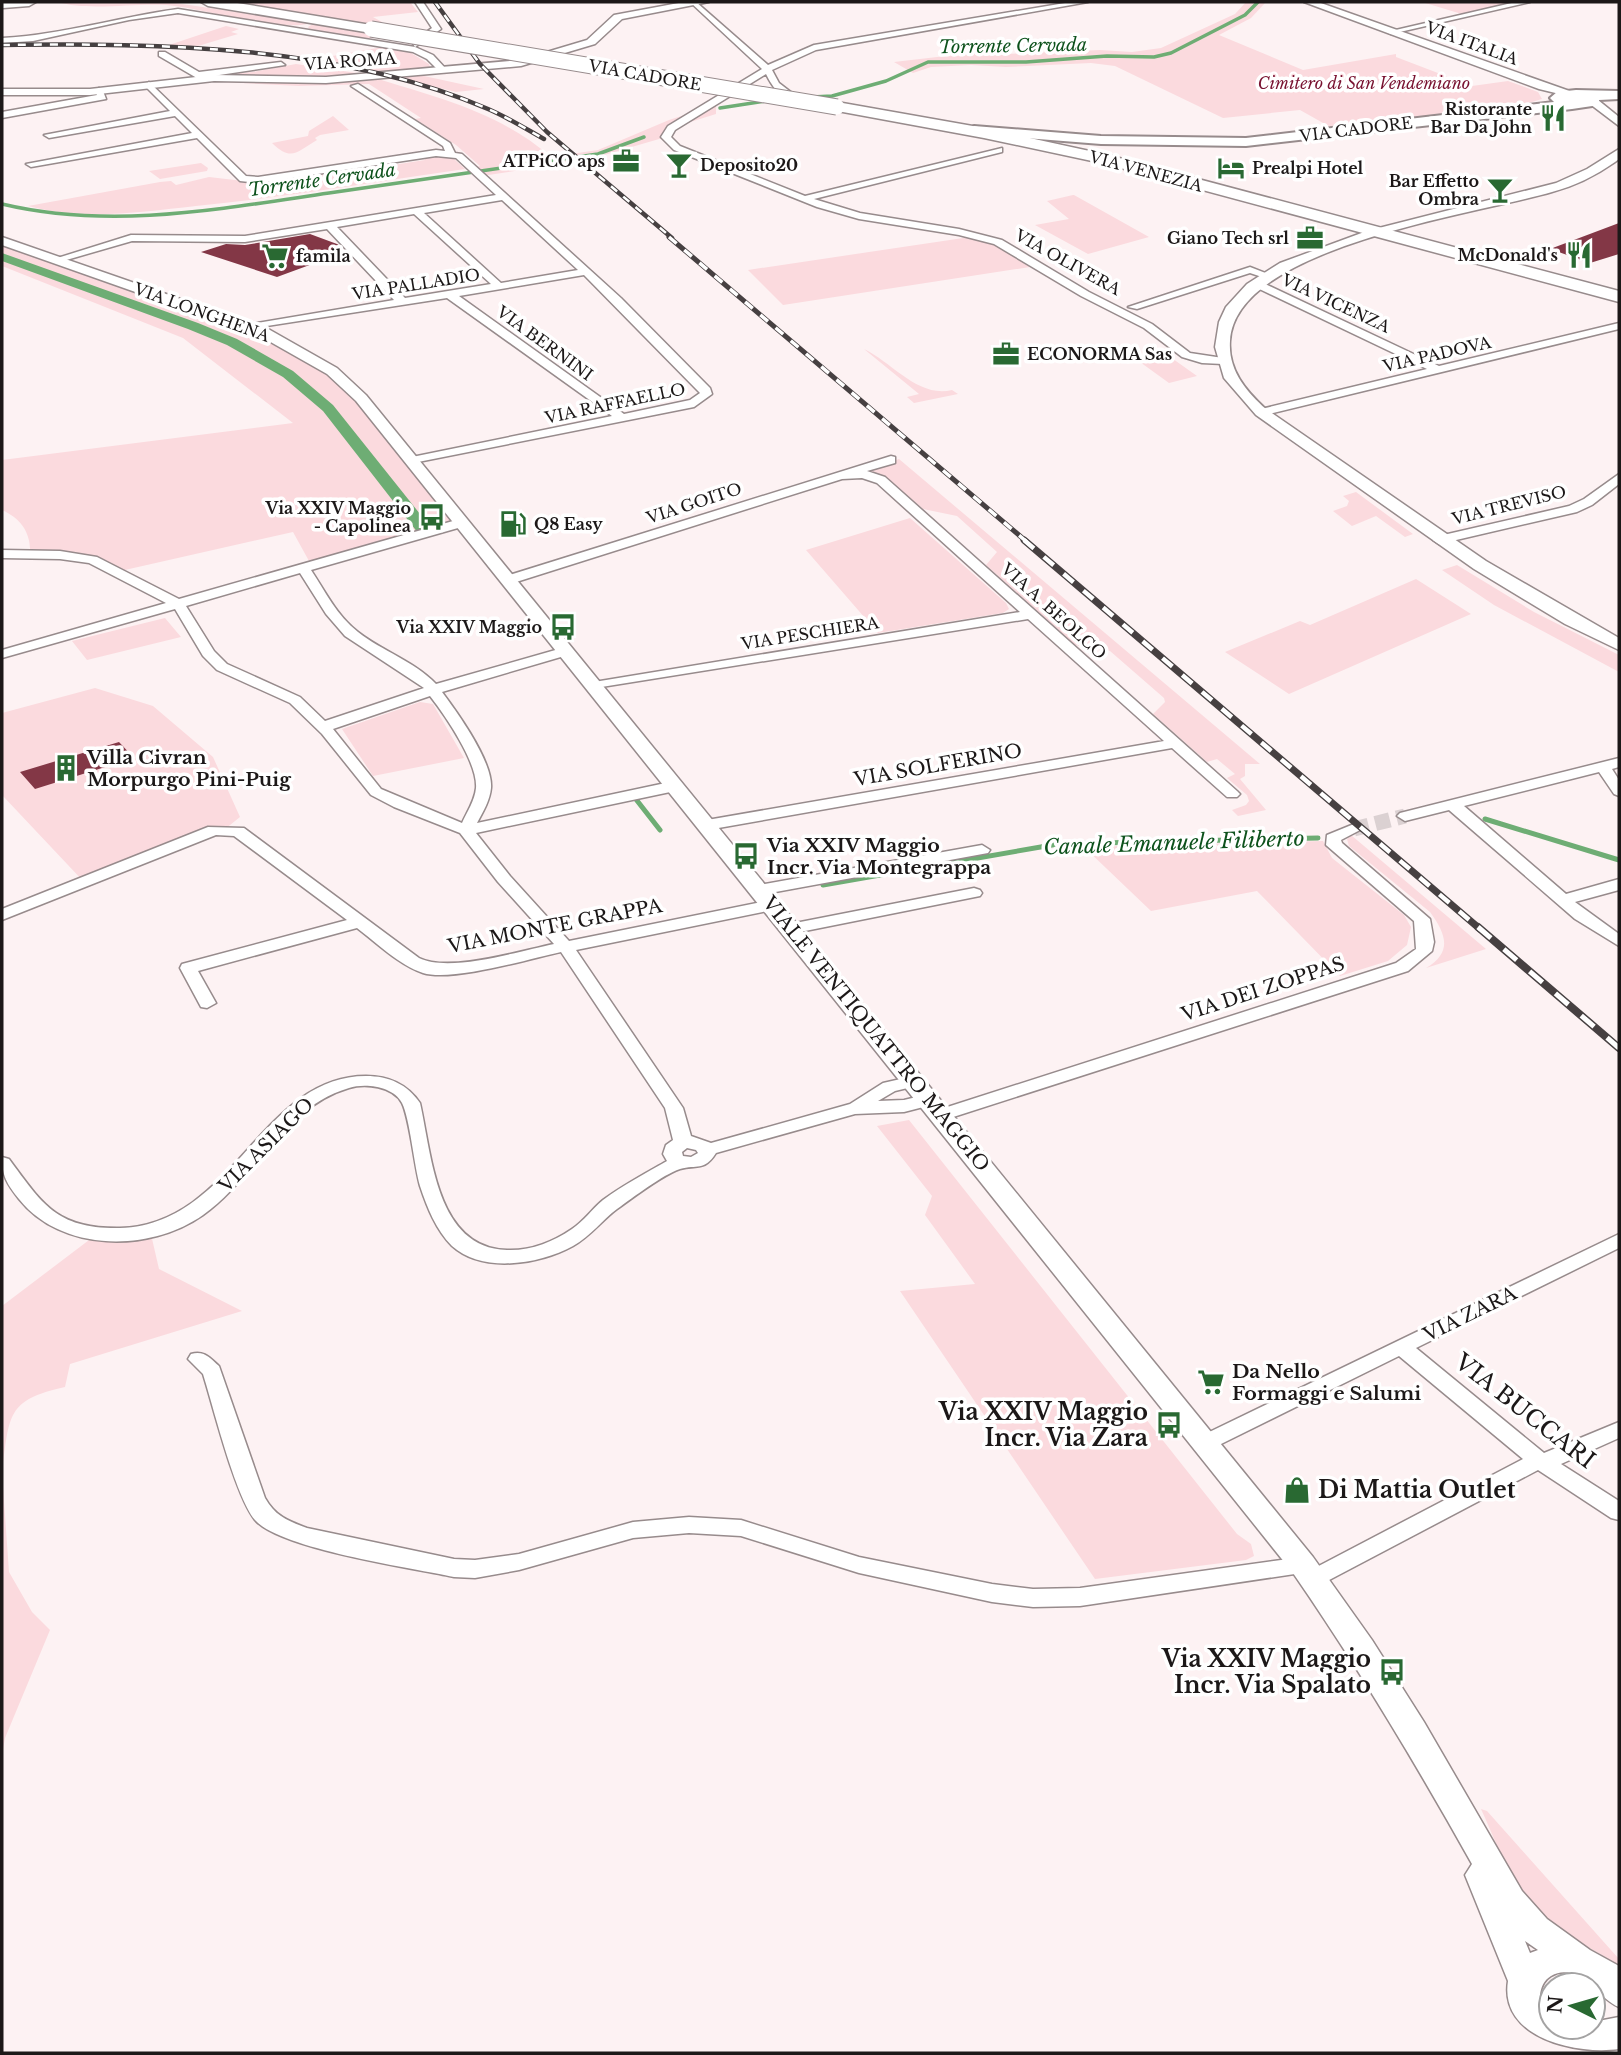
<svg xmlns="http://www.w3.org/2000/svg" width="1621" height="2055" viewBox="0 0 1621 2055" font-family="'Libre Baskerville',serif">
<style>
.green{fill:#fbdade}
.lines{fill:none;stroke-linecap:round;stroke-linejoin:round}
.stream-far1{stroke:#6ead74;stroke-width:3.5}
.stream{stroke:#6ead74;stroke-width:5}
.canal{fill:#6ead74;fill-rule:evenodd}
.building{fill:#833746}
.minor-tunnel{stroke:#dbd1d2;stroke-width:15;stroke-dasharray:15 7;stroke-linecap:butt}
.minor-casing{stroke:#978b8c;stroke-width:3}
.tertiary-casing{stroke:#978b8c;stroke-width:3}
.secondary-casing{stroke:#978b8c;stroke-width:4}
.primary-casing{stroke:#978b8c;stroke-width:3}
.minor{fill:#fff;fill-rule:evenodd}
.tertiary{fill:#fff;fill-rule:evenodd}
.secondary{fill:#fff;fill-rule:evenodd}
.primary{fill:#fff;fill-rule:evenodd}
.rail-far3-casing{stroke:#464041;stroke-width:4.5}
.rail-far2-casing{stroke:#464041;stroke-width:5}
.rail-far1-casing{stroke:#464041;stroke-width:7}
.rail-casing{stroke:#464041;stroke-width:8}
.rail-far3{stroke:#fff;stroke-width:2.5;stroke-dasharray:8;stroke-linecap:butt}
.rail-far2{stroke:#fff;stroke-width:3.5;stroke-dasharray:10;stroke-linecap:butt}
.rail-far1{stroke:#fff;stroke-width:4.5;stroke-dasharray:13;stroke-linecap:butt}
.rail{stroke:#fff;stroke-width:5;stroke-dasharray:17;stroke-linecap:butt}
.primary-bridge-casing{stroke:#978b8c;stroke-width:17;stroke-linecap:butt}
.primary-bridge{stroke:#fff;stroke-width:15}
.labels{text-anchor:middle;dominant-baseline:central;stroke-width:7;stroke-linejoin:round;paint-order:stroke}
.far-street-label{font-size:16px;fill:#1c1818;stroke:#fff}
.far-park-label{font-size:16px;font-style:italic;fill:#781130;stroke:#fff}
.far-poi-label{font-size:16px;font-weight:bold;fill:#1c1818;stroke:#fff;text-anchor:end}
.far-water-label{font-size:18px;font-style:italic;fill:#0d521c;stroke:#fff}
.poi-label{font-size:19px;font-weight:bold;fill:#1c1818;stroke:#fff;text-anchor:start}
.street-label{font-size:19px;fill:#1c1818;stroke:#fff}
.water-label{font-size:21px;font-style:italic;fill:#0d521c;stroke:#fff}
.near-street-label{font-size:23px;fill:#1c1818;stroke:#fff}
.near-poi-label{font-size:23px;font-weight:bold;fill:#1c1818;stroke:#fff;text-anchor:end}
</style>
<rect width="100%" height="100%" fill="#fdf2f3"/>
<path class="green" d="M58 2H169L382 34 369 39 310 30 308 27 313 24 311 23C279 33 204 8 166 5 135 3 86 11 58 2Z
M234 2H410L418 12 373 17 382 22 370 24Z
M1246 2H1266L1251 18 1219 35 1303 70 1396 54V57L1472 86 1508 81 1538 92 1542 99 1532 102 1332 128 1300 110 1223 118 1115 66 1091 63 1006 67 971 65 931 67 913 73 894 62 980 52 1006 54 1100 50 1132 52 1161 48 1235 14Z
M1422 2H1526L1465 15Z
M226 26 239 29 231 32 238 34 198 46 169 45Z
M383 47 411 53 429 64 430 67 378 74 370 70 310 60Z
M296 64 363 74 301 78 215 75 252 72Z
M390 76H424L484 89 456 92Z
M375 78C439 98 499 112 551 157L598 150 669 120 703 109 716 100V114L671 128 666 137 587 160 482 176 473 168 480 166 456 145 415 119 421 118 369 84 299 86 203 81 311 83Z
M333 116 349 130 320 135 315 138 317 140C296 152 292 162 272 143L308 136 309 131Z
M437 155 452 157 465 169C375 182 286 197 196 206 140 212 83 221 28 206L160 182 171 181 176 185 209 177 252 182 322 172 335 174 425 160 423 157Z
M201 163 208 168 207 171 160 179 149 171Z
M1073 195H1074L1149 237 1088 254 1035 225 1069 219 1047 201Z
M970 237 1000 247 1030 267 783 305 748 270Z
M2 242 235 321 332 371 460 523 313 561H309L293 532 116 572 92 560 30 553C31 532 20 518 2 510V460L293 423 183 338 2 266Z
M1150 348 1159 349 1197 376 1169 383 1133 357 1154 352Z
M864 349C893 363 918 398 952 390L958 394 914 403 907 397 919 394Z
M899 459 1260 764H1245V776L1240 779 1266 810 1238 816 1232 810 1246 805 1249 801 1247 795 1227 778 1235 774 1217 759 1207 762 1153 714 1165 702 1164 698 1110 651 1075 645 986 565 997 552 957 516 923 509 883 475 866 471Z
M1356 492 1413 534 1405 537 1376 516 1352 526 1333 511 1347 506 1349 501 1343 496Z
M910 518 1006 603 1009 609 1003 613 878 633 806 550Z
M1457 565 1534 612 1619 655V672L1494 605 1442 570Z
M1416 579 1471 614 1289 694 1225 652 1300 621 1310 625Z
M165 618 181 637 87 660 72 641Z
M95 688 153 706 213 757 240 817 225 829 84 882 2 795V713Z
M420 702 433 704 464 758 373 776 342 729Z
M1351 835 1486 949 1426 968C1453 952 1446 934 1430 912L1349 846 1347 839Z
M1323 841 1332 858 1404 915 1411 927 1407 945 1388 961 1340 976 1257 891 1151 911 1084 847Z
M909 1120 1237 1534 1251 1544 1254 1556 1246 1560 1095 1579 900 1291 975 1284 925 1215 932 1196 877 1126Z
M150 1230 159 1269 242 1311 70 1364 65 1387C6 1400 10 1415 2 1471V1306L97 1234Z
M2 1473 9 1572 32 1612 50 1630 5 1738 2 1755Z
M1481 1809 1487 1811 1619 1959V1966C1597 1950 1571 1940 1550 1924 1514 1897 1499 1848 1481 1809Z"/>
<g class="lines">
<path class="stream-far1" d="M812 97 832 96 886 81 928 62H1026L1107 56 1154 57 1171 53 1245 15 1258 2
M720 108 766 101
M2 204C111 230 220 209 329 193 419 180 508 167 598 154L644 137"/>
<path class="stream" d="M635 798 660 830
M1485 819 1619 860
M823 885 1058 844 1318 838"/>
<path class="canal" d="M2 253 198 323 237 339 293 371 333 405 432 529 430 533H418L323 411 283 377 227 345 188 329 2 261Z"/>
</g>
<path class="building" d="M1619 223V254L1590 263 1550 249Z
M310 234 337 244 340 246 333 248 345 252 277 277 201 252 226 244 245 245Z
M119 742 134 758 35 789 20 772Z"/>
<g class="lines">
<path class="minor-tunnel" d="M1354 829 1405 816"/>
<defs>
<path id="minor" d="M415 2H423L441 29 415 47 412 42 432 28Z
M690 2H696L768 65 814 45 1071 2H1088L816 50 772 70 779 83 792 93V97C779 98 771 84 766 74L675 130 671 137 680 146 805 196 1002 148V152L814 199 860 213 959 229 1002 240 1089 292 1152 324 1190 353 1223 358 1229 361 1223 364 1202 363 1182 357 1144 328 1081 296 994 244 959 235 859 219 817 207 674 150 661 137 668 126 762 69Z
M1516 2H1530L1391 34 1387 32Z
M178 9 415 47 433 55 447 70 440 72 427 59 413 52 178 13 129 20 33 41 2 43V38C61 35 119 17 178 9Z
M159 52H165L199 72 281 62 285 65 206 77 202 81 159 56Z
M149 82 246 176 258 177 436 150 445 151 443 146 351 86 358 84 450 143 455 153 462 154 621 298 710 388 712 394 694 407 408 464 406 461 412 457 612 416 447 298 247 329 246 327 251 324 394 300 327 229 245 242 132 241 56 263 51 260 131 235 245 236 496 195 456 158 436 156 258 183 240 181 197 138 31 167 26 164 192 133 175 116 49 138 44 135 170 111 146 87 145 85ZM502 200 578 270 501 283 424 213ZM414 214 491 284 405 298 337 227ZM584 275 700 393 690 400 624 414 459 296Z
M99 88 103 91 106 99 2 118V112L97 95 95 91Z
M1250 267 1273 276 1268 279 1250 273 1137 309 1128 307Z
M1253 282H1261L1439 366 1619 323V329L1261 416 1255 412 1257 410 1427 369 1253 286Z
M891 456 895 457V463L867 471 885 477 1237 791 1240 794 1237 797H1227L1172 748 707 830 701 828 699 825 707 820 1164 741 1028 619 589 689V683L594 682 1020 612 877 483 862 478 842 479 513 583H503L501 580 503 577Z
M1619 474V484L1592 505 1577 512 1439 544 1433 540 1439 536 1569 506 1584 499Z
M460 519 466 523 465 526 311 570C325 591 337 616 358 632 382 651 414 661 436 684L566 647 573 651 571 654 442 692C457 712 493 762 491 788 490 800 483 812 477 823L675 781 683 786 675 791 476 833 510 876 569 941 772 900 780 905 772 910 576 950 683 1108 691 1136 711 1143 850 1104 883 1083 914 1076 920 1077 923 1081 920 1085 895 1091 878 1101 904 1100 929 1094 938 1100 935 1104 904 1112 855 1114 716 1153C704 1172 697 1164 680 1169 662 1175 634 1197 617 1209 602 1220 591 1236 573 1246 540 1264 483 1274 452 1246 436 1230 427 1207 420 1186 414 1165 410 1119 402 1103 393 1086 365 1083 349 1088 285 1106 254 1179 203 1215 149 1253 61 1252 19 1199 7 1184 2 1176 2 1157L9 1159C43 1205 57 1229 120 1228 234 1225 261 1076 366 1076 389 1076 407 1084 420 1103 432 1156 436 1248 507 1250 530 1251 553 1242 572 1229 584 1221 592 1209 603 1200 623 1185 646 1173 667 1161L663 1154 666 1145 673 1140 665 1108 561 952C529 959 452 982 423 973 399 965 377 943 357 928L198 971 216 1003 207 1008 201 1007 180 968 182 964 347 920 234 836 216 835 2 920V909L208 827 244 828 419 958C450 973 519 951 554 944L498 882 460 833 394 807 371 795 322 734 290 703 217 670 203 656 175 609 2 658V650L166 603 89 563 60 559 2 558V550L60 551 97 557 179 599ZM300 573 326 614 345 636 424 688 325 721 300 697 227 664 214 651 186 606ZM430 696C445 715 478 763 476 788 475 800 467 812 462 823L381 789 333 729ZM687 1148 696 1150 698 1153 691 1157 683 1156 682 1152Z
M1619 758V767L1612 769 1619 780V796L1614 794 1599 772 1464 806 1566 894 1619 879V890L1575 902 1619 934V946L1575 919 1449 810 1405 821 1397 816 1400 813Z
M1354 824 1362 829 1341 840 1342 843 1430 919 1434 942 1432 951 1408 971 947 1119H935L932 1115 935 1111 1396 963 1416 949 1414 921 1326 845 1327 835Z
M982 845 990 850 988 853 759 895 751 890 759 885Z
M974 888 980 890 982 893 980 896 790 934 782 929 790 924Z
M1619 1234V1248L1416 1348 1544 1453 1619 1422V1438L1561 1464 1619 1501V1520L1611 1518 1538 1470 1314 1588 1306 1585 1303 1579 1308 1572 1080 1606 1033 1607 992 1602 859 1573 741 1536 689 1533 633 1538 519 1570 475 1578 454 1577C412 1568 280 1549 255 1520 235 1495 214 1409 203 1374L188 1359 191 1354C204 1350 210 1358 219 1366L265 1498C275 1516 288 1521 307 1528L454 1559 475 1560 519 1554 633 1522 689 1517 741 1520 859 1557 992 1584 1033 1589 1080 1588 1303 1557 1311 1559 1314 1565 1311 1570 1523 1459 1399 1356 1215 1447 1207 1450 1199 1447 1196 1442 1199 1437Z"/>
<path id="tertiary" d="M684 2H709L622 19 595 44 521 66 326 83 214 81 90 95H2V89H90L214 75 326 77 520 60 587 40 614 15Z
M1304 2H1318L1578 94 1572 97 1539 89Z
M1590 100H1598L1619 117V126L1590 104Z
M1619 149V159L1615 162C1595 176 1575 186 1552 192 1478 214 1235 246 1230 341 1228 370 1246 391 1266 409L1486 561 1619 638V650L1565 624 1474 569 1256 415 1224 378 1215 347 1219 322 1226 307 1247 284 1280 263 1367 231 1556 183 1587 169Z
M2 237 270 330 337 368 366 395 1313 1557 1372 1640 1424 1722 1522 1891 1547 1919 1590 1950 1619 1966V2007C1599 2000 1578 1960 1551 1976 1544 1980 1541 1987 1540 1995L1551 2007V2027H1593V2022L1619 2017V2049C1576 2055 1499 2038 1508 1981L1465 1875 1472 1864C1416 1764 1358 1667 1293 1573L356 401 327 374 260 336 2 245ZM1525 1941 1538 1950 1530 1953Z"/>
<path id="secondary" d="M1576 90 1619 91V99L1599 100V105L1572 109 1246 146 1101 144 974 134 967 130 974 126 1101 136 1246 138 1554 102 1550 98 1557 92Z"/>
<path id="primary" d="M2 2H36L29 6 3 8Z
M201 2H231L371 25 378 29 371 33 208 6Z
M837 102 984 128 1108 155 1619 291V302L1106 164 984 138 832 110 829 107 832 104Z"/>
</defs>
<use href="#minor" class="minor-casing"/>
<use href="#tertiary" class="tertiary-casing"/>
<use href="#secondary" class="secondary-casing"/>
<use href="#primary" class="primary-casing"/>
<use href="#minor" class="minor"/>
<use href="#tertiary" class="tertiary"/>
<use href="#secondary" class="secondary"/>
<use href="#primary" class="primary"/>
<defs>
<path id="rail-far3" d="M435 2 480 64 547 132 672 238
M2 45C161 43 340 45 488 109 507 117 526 129 544 139"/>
<path id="rail-far2" d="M669 237 1027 542"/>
<path id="rail-far1" d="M1024 540 1480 929"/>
<path id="rail" d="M1478 927 1619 1048"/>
</defs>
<use href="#rail-far3" class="rail-far3-casing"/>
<use href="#rail-far2" class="rail-far2-casing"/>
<use href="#rail-far1" class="rail-far1-casing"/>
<use href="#rail" class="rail-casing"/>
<use href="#rail-far3" class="rail-far3"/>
<use href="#rail-far2" class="rail-far2"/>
<use href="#rail-far1" class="rail-far1"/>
<use href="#rail" class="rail"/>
<defs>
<path id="primary-bridge" d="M371 29 837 107"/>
</defs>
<use href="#primary-bridge" class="primary-bridge-casing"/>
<use href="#primary-bridge" class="primary-bridge"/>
</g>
<defs>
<symbol id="restaurant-bare" viewBox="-9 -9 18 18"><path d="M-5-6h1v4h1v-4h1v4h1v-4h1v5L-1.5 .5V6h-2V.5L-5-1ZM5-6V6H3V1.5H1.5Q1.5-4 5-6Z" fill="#296932" stroke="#fff" stroke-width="2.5" paint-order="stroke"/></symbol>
<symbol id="office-bare" viewBox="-9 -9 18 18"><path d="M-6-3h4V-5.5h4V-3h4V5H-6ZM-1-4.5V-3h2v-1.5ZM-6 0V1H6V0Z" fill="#296932" stroke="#fff" stroke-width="2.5" paint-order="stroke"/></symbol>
<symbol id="bar-bare" viewBox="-9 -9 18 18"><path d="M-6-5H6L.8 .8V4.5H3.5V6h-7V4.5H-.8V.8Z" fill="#296932" stroke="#fff" stroke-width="2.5" paint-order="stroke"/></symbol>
<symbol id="hotel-bare" viewBox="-9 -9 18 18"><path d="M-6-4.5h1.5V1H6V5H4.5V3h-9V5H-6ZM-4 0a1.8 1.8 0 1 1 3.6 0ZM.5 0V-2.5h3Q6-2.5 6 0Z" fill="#296932" stroke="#fff" stroke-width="2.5" paint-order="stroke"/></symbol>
<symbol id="supermarket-bare" viewBox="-9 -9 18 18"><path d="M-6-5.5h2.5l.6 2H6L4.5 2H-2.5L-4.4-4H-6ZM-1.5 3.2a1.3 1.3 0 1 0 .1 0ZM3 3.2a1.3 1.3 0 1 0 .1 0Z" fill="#296932" stroke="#fff" stroke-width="2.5" paint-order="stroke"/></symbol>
<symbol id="bus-bare" viewBox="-9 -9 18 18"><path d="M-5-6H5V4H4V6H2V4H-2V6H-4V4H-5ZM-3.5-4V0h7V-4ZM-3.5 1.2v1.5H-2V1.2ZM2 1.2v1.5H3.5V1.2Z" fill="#296932" stroke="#fff" stroke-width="2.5" paint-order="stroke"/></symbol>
<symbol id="fuel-bare" viewBox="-9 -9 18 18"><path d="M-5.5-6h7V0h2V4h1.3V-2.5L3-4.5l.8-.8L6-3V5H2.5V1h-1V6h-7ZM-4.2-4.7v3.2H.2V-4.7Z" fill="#296932" stroke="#fff" stroke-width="2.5" paint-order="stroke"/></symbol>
<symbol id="building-bare" viewBox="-9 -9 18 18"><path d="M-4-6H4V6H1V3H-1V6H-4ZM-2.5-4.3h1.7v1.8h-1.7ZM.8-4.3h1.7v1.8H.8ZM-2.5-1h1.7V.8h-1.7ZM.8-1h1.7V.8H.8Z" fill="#296932" stroke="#fff" stroke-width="2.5" paint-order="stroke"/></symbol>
<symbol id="shop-bare" viewBox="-9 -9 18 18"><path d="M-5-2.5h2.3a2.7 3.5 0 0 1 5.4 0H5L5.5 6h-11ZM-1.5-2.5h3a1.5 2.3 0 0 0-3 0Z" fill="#296932" stroke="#fff" stroke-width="2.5" paint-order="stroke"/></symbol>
</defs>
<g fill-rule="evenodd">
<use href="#restaurant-bare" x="1534" y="99" width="38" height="38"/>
<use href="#office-bare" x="607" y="142" width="38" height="38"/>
<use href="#bar-bare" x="660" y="146" width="38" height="38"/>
<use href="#hotel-bare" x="1212" y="149" width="38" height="38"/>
<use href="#bar-bare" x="1481" y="171" width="38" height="38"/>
<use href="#office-bare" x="1291" y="219" width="38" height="38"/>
<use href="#restaurant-bare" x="1560" y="236" width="38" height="38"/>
<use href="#supermarket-bare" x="256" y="237" width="38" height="38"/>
<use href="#office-bare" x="987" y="335" width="38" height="38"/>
<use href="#bus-bare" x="413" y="498" width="38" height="38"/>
<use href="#fuel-bare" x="494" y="505" width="38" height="38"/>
<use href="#bus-bare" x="544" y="608" width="38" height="38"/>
<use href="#building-bare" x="47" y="749" width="38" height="38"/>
<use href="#bus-bare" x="727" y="837" width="38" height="38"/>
<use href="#supermarket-bare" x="1192" y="1363" width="38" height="38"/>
<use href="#bus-bare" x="1150" y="1406" width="38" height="38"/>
<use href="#shop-bare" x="1278" y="1471" width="38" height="38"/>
<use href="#bus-bare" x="1373" y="1653" width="38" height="38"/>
</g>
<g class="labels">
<g class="far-street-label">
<text transform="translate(1472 43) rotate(20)">VIA ITALIA</text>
<text transform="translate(350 61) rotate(-4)">VIA ROMA</text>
<text transform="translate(645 75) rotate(10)">VIA CADORE</text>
<text transform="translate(1356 129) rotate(-7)">VIA CADORE</text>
<text transform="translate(1146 171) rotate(15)">VIA VENEZIA</text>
<text transform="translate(1068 262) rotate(29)">VIA OLIVERA</text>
<text transform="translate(416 284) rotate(-9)">VIA PALLADIO</text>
<text transform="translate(1336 303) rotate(25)">VIA VICENZA</text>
<text transform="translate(202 312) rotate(20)">VIA LONGHENA</text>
<text transform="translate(545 343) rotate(36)">VIA BERNINI</text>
<text transform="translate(1437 354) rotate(-13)">VIA PADOVA</text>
<text transform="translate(615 403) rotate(-12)">VIA RAFFAELLO</text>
<text transform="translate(694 503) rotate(-18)">VIA GOITO</text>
<text transform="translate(1509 505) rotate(-14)">VIA TREVISO</text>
<text transform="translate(1054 611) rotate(42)">VIA A. BEOLCO</text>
<text transform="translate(810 633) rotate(-9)">VIA PESCHIERA</text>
</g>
<g class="far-park-label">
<text x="1364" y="83">Cimitero di San Vendemiano</text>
</g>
<g class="far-poi-label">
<text x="1532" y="109">Ristorante<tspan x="1532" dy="18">Bar Da John</tspan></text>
<text x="605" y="161">ATPiCO aps</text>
<text x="700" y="165" text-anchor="start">Deposito20</text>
<text x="1252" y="168" text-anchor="start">Prealpi Hotel</text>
<text x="1479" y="181">Bar Effetto<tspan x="1479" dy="18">Ombra</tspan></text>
<text x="1289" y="238">Giano Tech srl</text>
<text x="1558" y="255">McDonald's</text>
<text x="296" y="256" text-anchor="start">famila</text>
<text x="1027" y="354" text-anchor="start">ECONORMA Sas</text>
<text x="411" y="508">Via XXIV Maggio<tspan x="411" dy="18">- Capolinea</tspan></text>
<text x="534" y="524" text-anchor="start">Q8 Easy</text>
<text x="542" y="627">Via XXIV Maggio</text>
</g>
<g class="far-water-label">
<text transform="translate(1013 46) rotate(-1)">Torrente Cervada</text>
<text transform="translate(322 180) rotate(-8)">Torrente Cervada</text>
</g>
<g class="poi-label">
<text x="87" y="757">Villa Civran<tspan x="87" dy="22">Morpurgo Pini-Puig</tspan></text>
<text x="767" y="845">Via XXIV Maggio<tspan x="767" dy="22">Incr. Via Montegrappa</tspan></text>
<text x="1232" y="1371">Da Nello<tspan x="1232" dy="22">Formaggi e Salumi</tspan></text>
</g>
<g class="street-label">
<text transform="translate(938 765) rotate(-10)">VIA SOLFERINO</text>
<text transform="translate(555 926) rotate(-11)">VIA MONTE GRAPPA</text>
<text transform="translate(1263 989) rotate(-18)">VIA DEI ZOPPAS</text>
<text transform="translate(876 1034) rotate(51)">VIALE VENTIQUATTRO MAGGIO</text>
<text transform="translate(266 1145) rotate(-45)">VIA ASIAGO</text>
<text transform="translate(1470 1314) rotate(-26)">VIA ZARA</text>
</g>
<g class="water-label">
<text transform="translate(1174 843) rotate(-2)">Canale Emanuele Filiberto</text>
</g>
<g class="near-street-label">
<text transform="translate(1525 1411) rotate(38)">VIA BUCCARI</text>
</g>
<g class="near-poi-label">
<text x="1148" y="1412">Via XXIV Maggio<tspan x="1148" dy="26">Incr. Via Zara</tspan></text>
<text x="1318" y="1490" text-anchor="start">Di Mattia Outlet</text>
<text x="1371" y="1659">Via XXIV Maggio<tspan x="1371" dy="26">Incr. Via Spalato</tspan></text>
</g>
</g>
<rect width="1621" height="2055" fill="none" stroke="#1c1818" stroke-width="7"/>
<g transform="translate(1572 2006) rotate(275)"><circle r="33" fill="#ffffff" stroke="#a4a3a3" stroke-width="2"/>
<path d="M0-5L12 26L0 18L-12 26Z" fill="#296932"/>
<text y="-10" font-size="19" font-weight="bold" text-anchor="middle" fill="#1c1818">N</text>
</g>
</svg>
